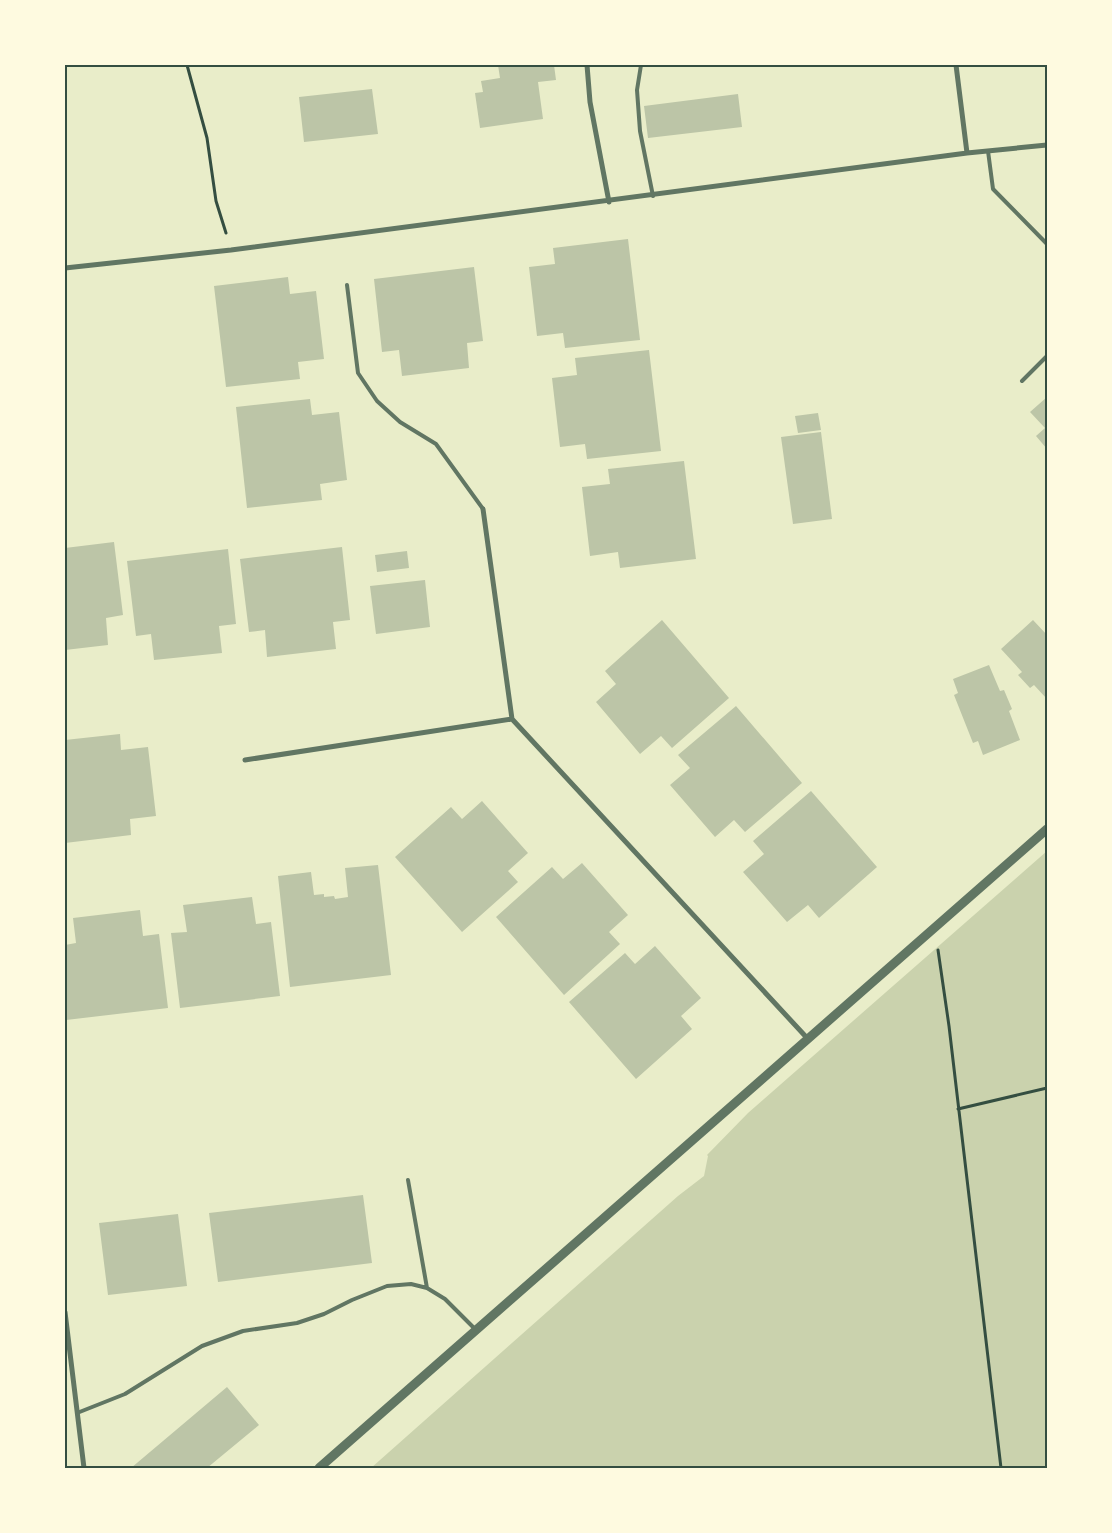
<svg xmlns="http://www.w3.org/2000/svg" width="1112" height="1533" viewBox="0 0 1112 1533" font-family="Quicksand,sans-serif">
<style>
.green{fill:#cad2ad}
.building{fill:#bcc5a7}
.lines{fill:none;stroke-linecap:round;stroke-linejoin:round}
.path{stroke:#344e41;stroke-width:3}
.service{stroke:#617663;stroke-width:4}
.minor{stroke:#617663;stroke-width:5}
.tertiary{stroke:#617663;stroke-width:9}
.neatline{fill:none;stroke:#344e41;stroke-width:2}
</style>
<rect width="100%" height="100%" fill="#e9edc9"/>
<path class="green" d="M1047 851V1468H371L678 1196 704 1176 708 1156 707 1155 748 1113Z"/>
<path class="building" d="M498 65H554L556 80 538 82 543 119 480 128 475 93 483 92 481 81 500 78Z
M372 89 378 134 304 142 299 97Z
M738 94 742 127 648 138 644 106Z
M628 239 640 340 565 348 563 333 537 336 529 267 555 264 553 248Z
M474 267 483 341 467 343 469 368 402 376 399 350 382 352 374 279Z
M288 277 290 294 316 291 324 359 298 362 300 379 226 387 214 286Z
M649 350 661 451 587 459 585 444 560 447 552 378 577 375 575 358Z
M1047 397V449L1036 436 1045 428 1030 412Z
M310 399 312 415 339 412 347 480 320 484 322 500 247 508 236 407Z
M818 413 821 430 798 433 795 416Z
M821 432 832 519 793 524 781 437Z
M684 461 696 559 620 568 618 552 590 556 582 487 610 484 608 469Z
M114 542 123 615 106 618 108 645 65 650V548Z
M342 547 350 620 333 622 336 649 267 657 265 630 249 632 240 559Z
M228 549 236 624 219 626 222 653 154 660 151 634 136 636 127 561Z
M407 551 409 568 377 572 375 555Z
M425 580 430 627 376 634 370 586Z
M662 620 729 698 672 748 661 736 640 754 596 702 616 684 605 671Z
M1033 620 1047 635V699L1034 685 1030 688 1018 675 1022 672 1001 649Z
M989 665 1000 691 1004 690 1012 709 1009 711 1020 740 983 755 978 741 973 743 954 695 958 693 953 679Z
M736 706 802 783 745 832 734 820 715 837 670 785 690 768 678 755Z
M120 734 121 750 148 747 156 816 130 819 131 835 65 843V740Z
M811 791 877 867 819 918 808 905 787 922 743 872 764 854 753 841Z
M482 801 528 853 508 871 518 882 462 932 395 857 451 807 462 819Z
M582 863 628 915 609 932 620 944 564 995 496 917 552 867 563 879Z
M378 865 391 975 290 987 278 876 311 872 314 895 324 894V897L334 896 335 899 348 897 345 868Z
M252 897 256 924 271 922 280 996 180 1008 171 933 187 932 183 905Z
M140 910 143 936 159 934 168 1008 66 1020 65 945 76 943 73 918Z
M655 946 701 998 681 1016 692 1029 636 1079 569 1002 625 953 635 964Z
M363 1195 372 1263 218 1282 209 1213Z
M178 1214 187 1286 108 1295 99 1223Z
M227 1387 259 1425 207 1468H131Z"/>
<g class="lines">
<path class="path" d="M187 65 207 138 216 201 226 233
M938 950 949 1026 1001 1468
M958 1109 1047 1088"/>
<path class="service" d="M641 65 637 90 640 131 653 196
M988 151 993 189 1047 244
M347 285 358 373 377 401 400 422 436 444 483 509
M1022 381 1047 356
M408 1180 427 1288
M77 1413 125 1394 202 1346 243 1331 297 1323 324 1314 352 1300 387 1286 411 1284 427 1288 445 1299 476 1330"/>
<path class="minor" d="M587 65 590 102 609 202
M956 65 967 153
M65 268 231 250 967 153 1047 145
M483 509 512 719
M245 760 512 719 808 1039
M65 1312 84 1468"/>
<path class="tertiary" d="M319 1468 1047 829"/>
</g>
<rect width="1112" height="1533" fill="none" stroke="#fefae0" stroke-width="132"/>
<rect x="66" y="66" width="980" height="1401" class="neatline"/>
</svg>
